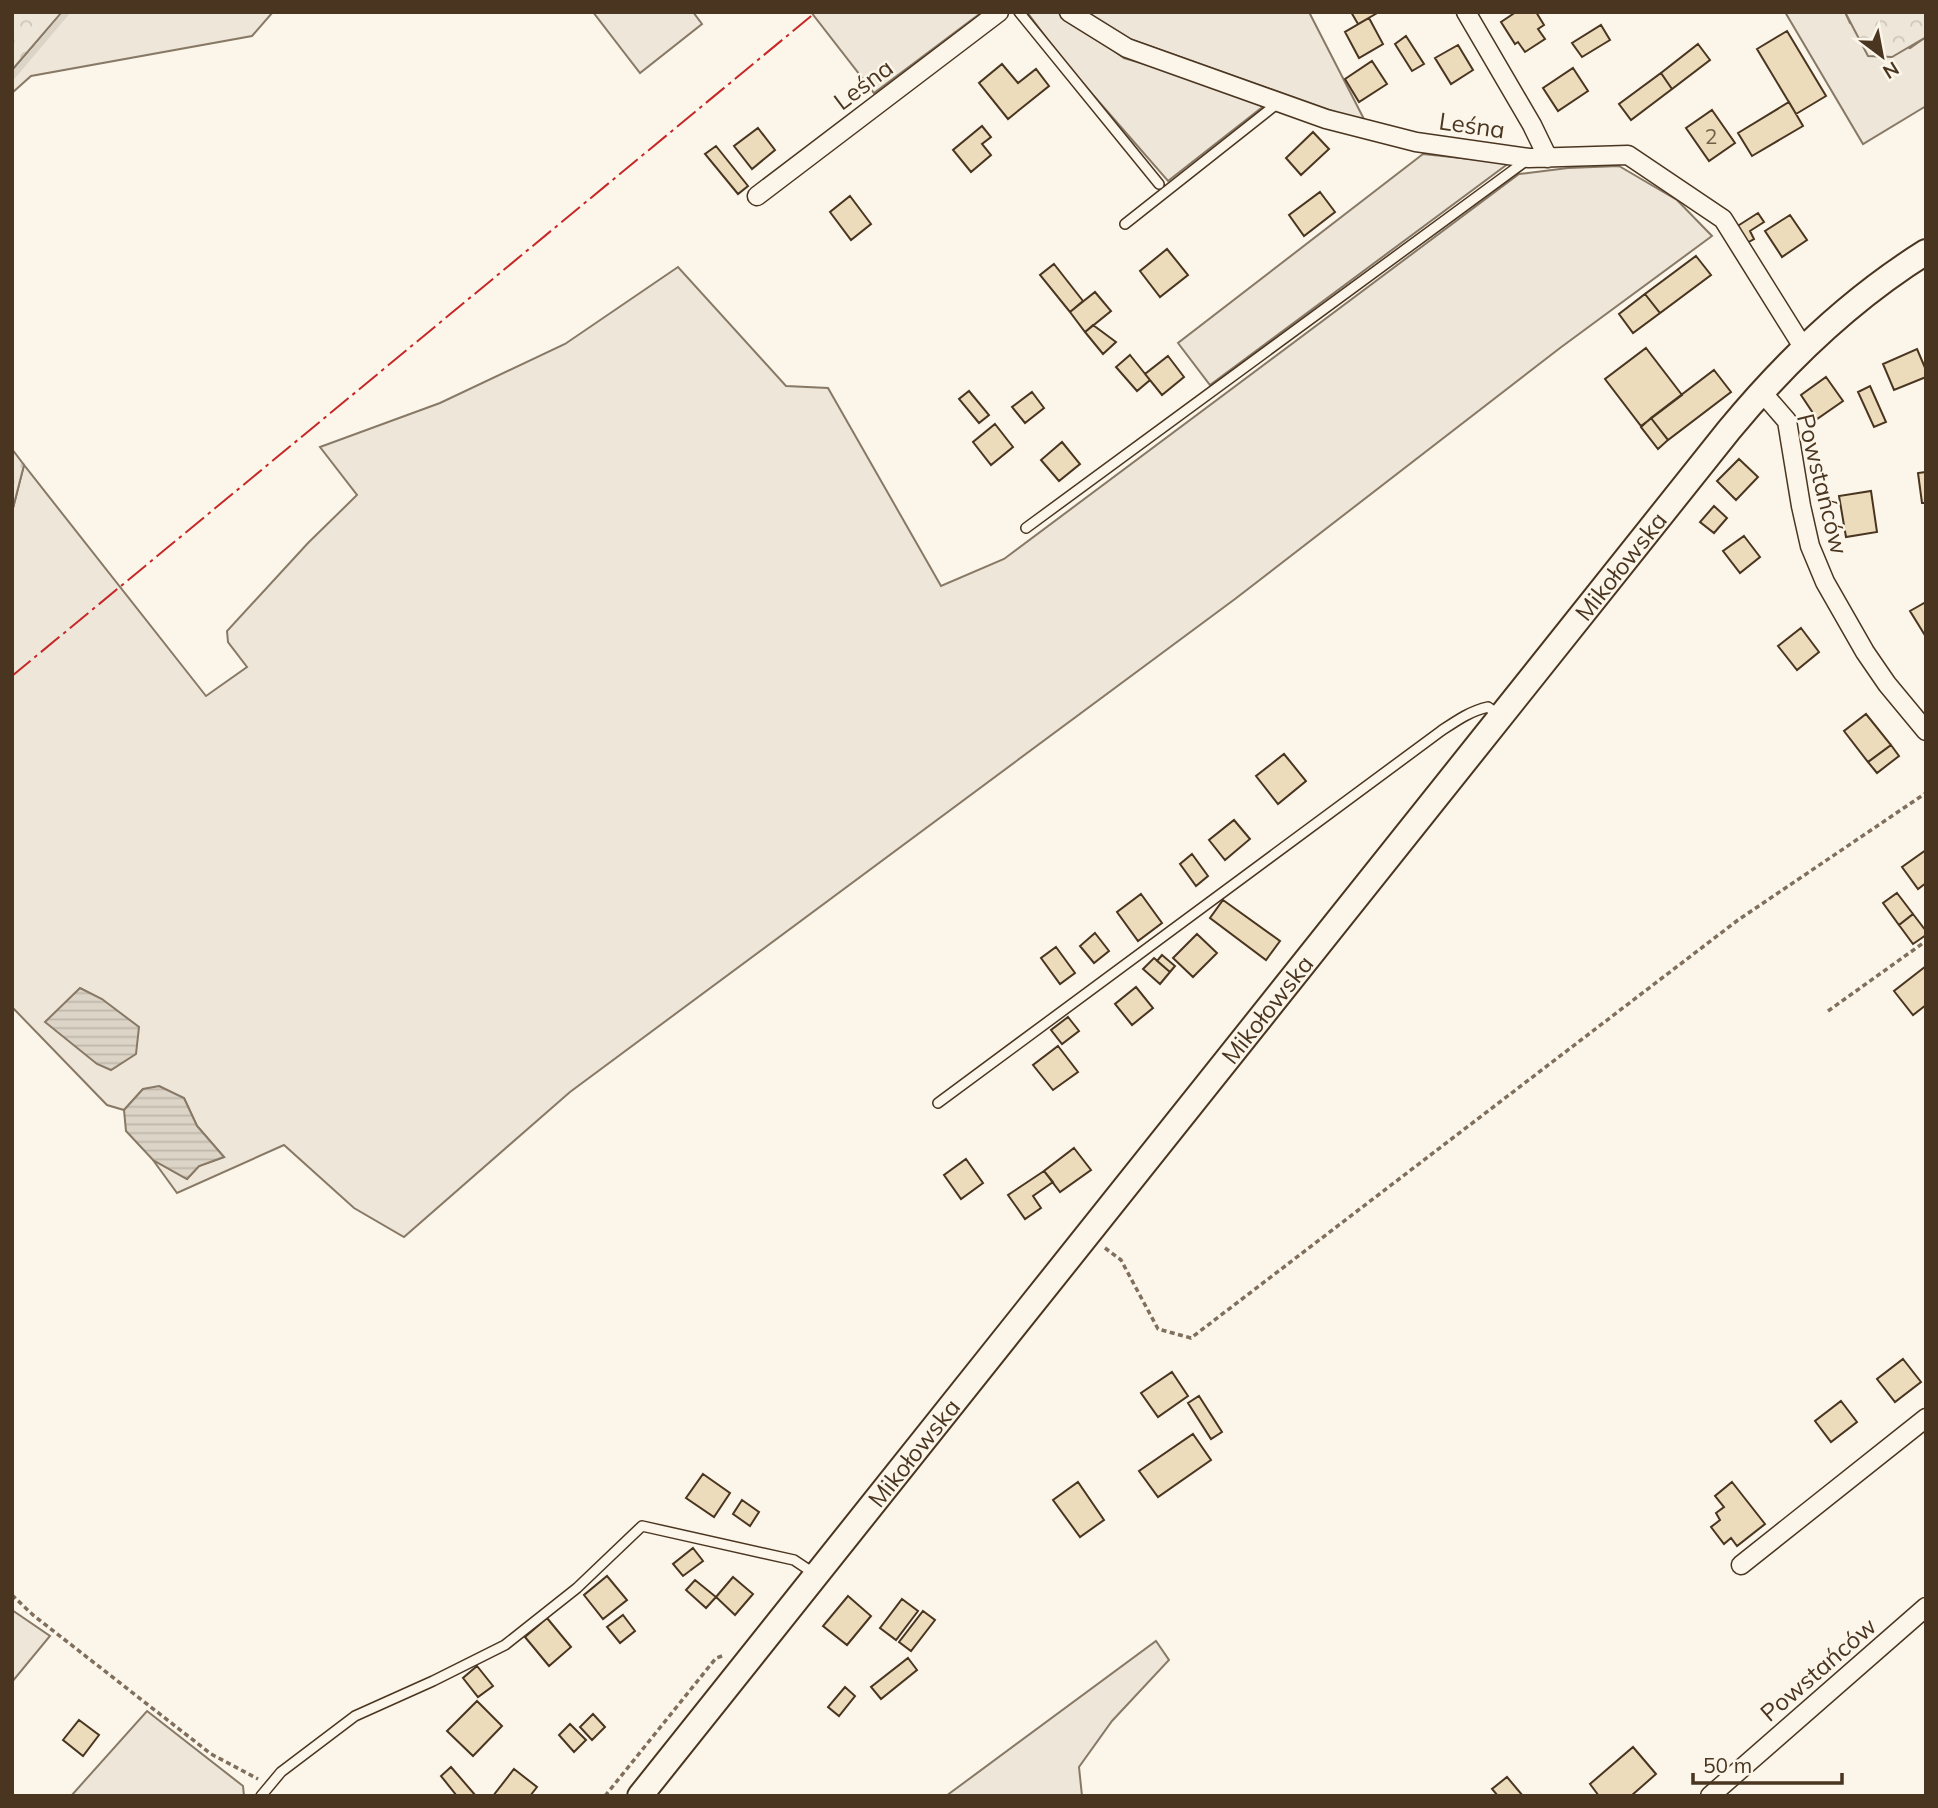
<svg xmlns="http://www.w3.org/2000/svg" width="1938" height="1808" viewBox="0 0 1938 1808" font-family="Mulish,sans-serif">
<style>
.grass{fill:#ede6d9;stroke:#887966;stroke-width:2}
.forest{fill:url(#forest-crowns);stroke:#887966;stroke-width:2}
.water{fill:url(#water-rules);stroke:#887966;stroke-width:2}
.lines{fill:none;stroke-linecap:round;stroke-linejoin:round}
.stream{stroke:#dcd4c6;stroke-width:6}
.building{fill:#ecdcbc;stroke:#4a3520;stroke-width:2}
.lane-casing{stroke:#4a3520;stroke-width:12}
.street-casing{stroke:#4a3520;stroke-width:21}
.secondary-casing{stroke:#4a3520;stroke-width:28}
.path{stroke:#7f6f5c;stroke-width:3.5;stroke-dasharray:5 3.5;stroke-linecap:butt}
.lane{stroke:#fbf6e9;stroke-width:9}
.street{stroke:#fbf6e9;stroke-width:18}
.secondary{stroke:#fbf6e9;stroke-width:24}
.power{stroke:#c62828;stroke-width:2;stroke-dasharray:24 5 3.5 5;stroke-linecap:butt}
.labels{text-anchor:middle;dominant-baseline:central;stroke-width:5;stroke-linejoin:round;paint-order:stroke}
.number-label{font-size:21px;fill:#725f47}
.street-label{font-size:24px;fill:#4a3520;stroke:#fbf6e9}
</style>
<defs>
<pattern id="forest-crowns" width="20" height="18" patternUnits="userSpaceOnUse" patternTransform="scale(1.75)"><rect width="20" height="18" fill="#ede6d9"/><path d="M2 6a3 3 0 1 1 6 0M12 15a3 3 0 1 1 6 0" fill="none" stroke="#cdc6ba"/></pattern>
<pattern id="water-rules" width="6" height="5" patternUnits="userSpaceOnUse" patternTransform="scale(1.75)"><rect width="6" height="5" fill="#dcd4c6"/><path d="M0 2.5h6" fill="none" stroke="#beb7aa"/></pattern>
</defs>
<rect width="100%" height="100%" fill="#fbf6e9"/>
<path class="grass" d="M62 12H273L252 36 31 76 12 93V70Z
M593 12H693L702 24 640 73Z
M811 12H982L874 93Z
M1027 12H1060L1124 58 1226 88 1265 105 1168 181 1066 64Z
M1081 12H1309L1366 123 1127 38Z
M1785 12H1845L1850 23 1910 48 1926 37V106L1863 144Z
M1423 154 1509 163 1210 385 1178 343Z
M1619 166 1677 200 1712 236 1560 348 1235 599 570 1092 404 1237 354 1208 284 1145 177 1193 153 1160 187 1179 199 1166 224 1157 197 1126 184 1098 143 1089 124 1110 107 1105 12 1007V512L24 465 206 696 247 667 228 642 227 631 308 543 357 495 320 447 440 403 565 344 678 267 786 386 828 388 941 586 1004 559 1519 174 1568 168Z
M12 1610 50 1636 12 1682Z
M1156 1641 1169 1660 1112 1721 1079 1767 1082 1796H946Z
M147 1711 243 1786 244 1796H71Z"/>
<path class="forest" d="M12 12H62L12 70Z
M1845 12H1926V37L1892 57 1868 56Z
M12 449 24 465 12 512Z"/>
<path class="water" d="M80 988 102 999 139 1027 136 1054 111 1070 97 1064 45 1022Z
M159 1086 184 1098 197 1126 224 1157 199 1166 187 1179 153 1160 126 1131 124 1110 143 1089Z"/>
<g class="lines">
<path class="stream" d="M12 77 67 12"/>
</g>
<path class="building" d="M1351 12H1379L1358 24Z
M1516 12H1536L1544 25 1538 29 1545 39 1525 52 1518 42 1515 44 1501 22Z
M1369 18 1383 44 1359 58 1345 32Z
M1601 25 1610 40 1582 57 1572 43Z
M1787 31 1826 96 1796 114 1757 49Z
M1406 36 1424 64 1412 71 1395 44Z
M1698 44 1710 60 1672 89 1661 73Z
M1458 45 1473 70 1451 84 1435 58Z
M1372 61 1387 84 1359 102 1345 79Z
M1002 64 1018 83 1036 69 1049 86 1008 119 979 83Z
M1573 68 1588 91 1558 111 1543 88Z
M1661 73 1672 89 1631 120 1619 104Z
M1789 102 1803 126 1752 156 1738 133Z
M1712 110 1735 143 1709 161 1686 128Z
M982 126 991 137 982 144 991 155 971 172 953 150Z
M758 128 775 150 752 169 734 146Z
M1313 132 1329 149 1301 175 1286 158Z
M716 146 748 186 738 194 705 154Z
M1320 192 1335 212 1304 236 1289 215Z
M850 196 871 224 851 240 830 212Z
M1758 213 1764 222 1750 231 1754 239 1745 244 1736 227Z
M1790 215 1807 240 1782 257 1765 231Z
M1167 249 1188 275 1160 297 1140 271Z
M1696 256 1711 275 1660 313 1645 294Z
M1054 264 1083 301 1070 312 1040 275Z
M1095 292 1111 311 1085 332 1070 312Z
M1645 294 1660 313 1633 333 1619 314Z
M1093 325 1116 342 1103 354 1085 332Z
M1646 348 1682 395 1641 426 1605 379Z
M1917 349 1926 370V377L1894 390 1883 364Z
M1130 355 1150 380 1137 391 1116 367Z
M1168 356 1184 377 1162 395 1145 374Z
M1714 370 1731 392 1668 440 1651 418Z
M1826 377 1843 401 1817 419 1801 395Z
M1870 386 1886 422 1874 427 1858 392Z
M969 391 989 415 979 423 959 399Z
M1032 392 1044 408 1025 423 1012 407Z
M1651 418 1668 440 1658 449 1641 427Z
M995 424 1013 447 991 465 973 442Z
M1062 442 1080 464 1059 481 1041 460Z
M1739 459 1758 477 1736 500 1717 481Z
M1926 472V503H1922L1918 473Z
M1871 491 1877 532 1846 537 1839 496Z
M1714 506 1727 518 1714 533 1700 522Z
M1744 536 1760 557 1740 573 1723 551Z
M1926 602V637L1910 611Z
M1801 628 1819 652 1797 670 1778 646Z
M1866 714 1891 745 1868 762 1844 731Z
M1891 745 1899 756 1877 773 1868 762Z
M1284 754 1306 781 1278 804 1256 776Z
M1234 820 1250 839 1225 860 1209 840Z
M1926 850V883L1918 889 1902 867Z
M1192 854 1208 876 1196 886 1180 864Z
M1897 893 1913 914 1899 925 1883 903Z
M1141 894 1162 923 1138 941 1117 912Z
M1223 900 1280 941 1266 960 1210 918Z
M1913 914 1926 931V935L1913 944 1899 925Z
M1095 933 1109 951 1094 963 1080 946Z
M1197 934 1217 953 1193 977 1173 958Z
M1056 947 1075 973 1060 984 1041 958Z
M1162 955 1175 966 1170 972 1157 961Z
M1154 958 1170 972 1160 984 1143 969Z
M1926 966V1005L1913 1015 1894 991Z
M1136 987 1153 1008 1132 1025 1115 1004Z
M1068 1017 1079 1031 1062 1044 1051 1030Z
M1058 1046 1078 1072 1053 1090 1033 1065Z
M1074 1148 1091 1170 1060 1192 1044 1171Z
M966 1159 983 1183 961 1199 944 1175Z
M1044 1171 1053 1182 1033 1196 1041 1208 1025 1219 1008 1195Z
M1903 1359 1921 1382 1895 1402 1877 1379Z
M1172 1372 1188 1396 1158 1417 1141 1393Z
M1199 1396 1222 1432 1211 1439 1188 1403Z
M1841 1401 1857 1422 1831 1442 1815 1421Z
M1193 1434 1211 1460 1158 1497 1139 1471Z
M703 1474 730 1493 714 1517 686 1498Z
M1078 1482 1104 1520 1080 1537 1053 1500Z
M1732 1482 1765 1524 1737 1546 1731 1538 1724 1544 1711 1527 1720 1520 1716 1513 1724 1507 1715 1496Z
M742 1500 759 1512 750 1526 733 1514Z
M693 1548 703 1561 683 1576 673 1564Z
M607 1576 627 1600 603 1619 584 1595Z
M733 1577 753 1594 735 1615 716 1597Z
M695 1580 716 1597 706 1608 686 1590Z
M848 1596 871 1616 847 1645 823 1626Z
M902 1599 918 1611 896 1640 880 1628Z
M923 1611 935 1620 911 1651 899 1642Z
M623 1615 635 1631 620 1643 607 1627Z
M547 1618 571 1647 549 1666 525 1637Z
M908 1658 917 1670 881 1699 871 1687Z
M477 1666 493 1686 478 1697 463 1678Z
M845 1687 855 1696 839 1716 828 1707Z
M477 1701 502 1726 473 1756 447 1731Z
M593 1714 605 1727 592 1740 580 1727Z
M79 1720 99 1735 83 1756 63 1740Z
M570 1724 586 1740 574 1752 559 1735Z
M1633 1747 1656 1774 1631 1796H1599L1590 1784Z
M451 1767 476 1796H457L441 1776Z
M514 1769 537 1787 530 1796H493Z
M1507 1777 1523 1796H1498L1492 1789Z"/>
<g class="lines">
<defs>
<path id="lane" d="M1019 12 1159 184
M1125 224 1278 103
M1026 528 1527 160
M938 1103 1441 731C1456 721 1470 711 1488 707L1499 715
M261 1796 281 1772 355 1716 433 1681 505 1645 577 1588 642 1526 794 1560 815 1574"/>
<path id="street" d="M1069 12 1127 48 1326 119 1416 142 1529 158 1628 155 1723 219 1803 347
M1466 12 1532 125 1548 158
M757 196 999 12
M1761 391 1787 421 1801 506 1810 546 1825 582 1865 652 1887 684 1926 731
M1741 1565 1926 1418
M1710 1796 1926 1607"/>
<g id="secondary">
<path id="s1" d="M640 1796 1729 430C1786 361 1849 300 1926 252"/>
</g>
</defs>
<use href="#lane" class="lane-casing"/>
<use href="#street" class="street-casing"/>
<use href="#secondary" class="secondary-casing"/>
<path class="path" d="M1828 1011 1926 941
M1105 1248 1121 1260 1158 1329 1191 1338 1738 920 1926 793
M12 1595 33 1615 211 1754 258 1779
M605 1796 716 1658 725 1655"/>
<use href="#lane" class="lane"/>
<use href="#street" class="street"/>
<use href="#secondary" class="secondary"/>
<path class="power" d="M12 676 816 12"/>
</g>
<g class="labels">
<g class="number-label">
<text x="1711" y="136">2</text>
</g>
<g class="street-label">
<text transform="translate(863 84) rotate(-37)">Leśna</text>
<text transform="translate(1472 125) rotate(8)">Leśna</text>
<text transform="translate(1823 484) rotate(76)">Powstańców</text>
<text stroke="none"><textPath href="#s1" startOffset="1573">Mikołowska</textPath></text>
<text stroke="none"><textPath href="#s1" startOffset="1006">Mikołowska</textPath></text>
<text stroke="none"><textPath href="#s1" startOffset="439">Mikołowska</textPath></text>
<text transform="translate(1818 1669) rotate(-41)">Powstańców</text>
</g>
</g>
<rect width="1938" height="1808" fill="none" stroke="#4a3520" stroke-width="28"/>
<g transform="translate(1882 56) rotate(148)" stroke="#fbf6e9" stroke-width="5" paint-order="stroke">
<path d="M0-5L12 26L0 18L-12 26Z" fill="#4a3520"/>
<text y="-10" font-size="19" font-weight="bold" text-anchor="middle" fill="#4a3520">N</text>
</g>
<path d="M1693 1773v10h149v-10" fill="none" stroke="#4a3520" stroke-width="3.5"/>
<text x="1703" y="1773" font-size="21" fill="#4a3520" stroke="#fbf6e9" stroke-width="5" paint-order="stroke">50 m</text>
</svg>
